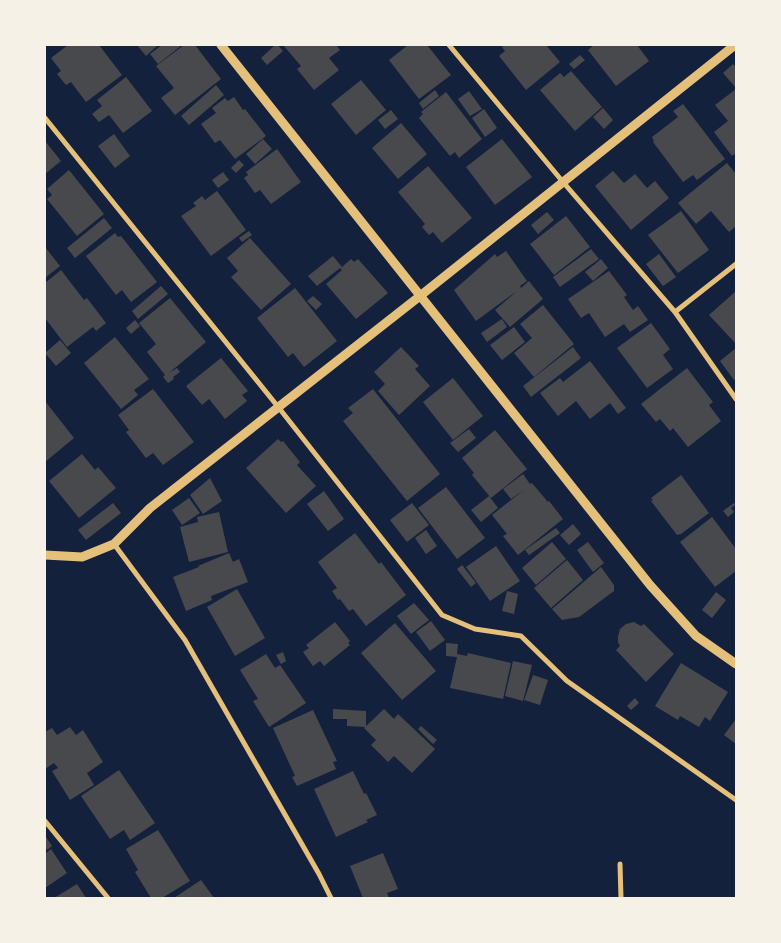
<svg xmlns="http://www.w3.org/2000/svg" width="781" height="943" viewBox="0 0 781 943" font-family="Cabin,sans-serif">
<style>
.building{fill:#48494c}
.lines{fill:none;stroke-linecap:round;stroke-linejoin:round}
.minor{stroke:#e5c07b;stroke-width:5}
.tertiary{stroke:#e5c07b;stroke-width:9}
</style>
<rect width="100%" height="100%" fill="#14213d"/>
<path class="building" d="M68 45H99L122 75 86 102 71 82 66 85 57 74 61 71 51 58Z
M137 45H158L146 56Z
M162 45H182L158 64 150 54Z
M184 45H195L221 79 175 115 161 98 174 88 156 66Z
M275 45H278L283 51 267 65 261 58Z
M283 45H336L340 50 329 58 339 70 314 90 297 69 301 66Z
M408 45H427L451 75 419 99 389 60Z
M504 45H546L560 62 526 90 499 56 505 51 502 47Z
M594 45H637L649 61 616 86 588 50Z
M580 55 585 60 574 69 569 64Z
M733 64 736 67V88L723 73Z
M571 71 602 107 575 131 540 90 560 73 564 77Z
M126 77 152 111 123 133 109 115 99 122 92 114 102 106 97 100Z
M361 80 386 110 356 135 331 104Z
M216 85 224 95 189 125 181 116Z
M736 89V153L732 156 714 132 728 121 715 105Z
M435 90 439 96 423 109 419 103Z
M469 91 482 109 470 116 458 99Z
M446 92 482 139 459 158 455 152 450 156 419 118 423 114 421 112Z
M234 97 243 110 245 109 266 136 235 159 220 140 215 143 201 124 216 113 212 108 225 98 228 101Z
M683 104 725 159 697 180 693 175 683 182 653 142 654 141 652 137 678 117 673 111Z
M603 108 613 120 604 129 593 117Z
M484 109 497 128 485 137 472 118Z
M391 110 398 119 385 129 378 120Z
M401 123 427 154 398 179 372 148Z
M114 134 130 156 115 168 98 146Z
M263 139 272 149 255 164 246 154Z
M502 139 532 177 495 205 466 167Z
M45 141 61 161 45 174Z
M277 149 301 182 271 204 260 190 255 193 244 178 248 175 246 172Z
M239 160 244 165 236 173 231 168Z
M727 163 736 174V226L729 232 711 211 696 224 678 203Z
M428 166 472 218 442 243 433 232 429 235 422 227 425 224 398 192Z
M69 170 104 214 77 236 47 199 52 195 47 189Z
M613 171 624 183 635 174 647 188 655 181 669 198 631 230 595 186Z
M223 172 229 180 218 188 212 180Z
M217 191 246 230 211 256 181 216 196 206 193 203 202 196 205 200Z
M681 211 709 250 678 273 648 235Z
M547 212 554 220 538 234 531 225Z
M566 216 590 247 554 275 530 244Z
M104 218 112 228 75 258 67 248Z
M249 231 252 235 242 242 239 238Z
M115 233 118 237 121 236 157 282 131 302 122 290 116 295 86 256Z
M250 238 291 284 261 310 231 277 238 271 227 258Z
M45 247 60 266 45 278Z
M591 249 599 259 560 287 553 277Z
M506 251 527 281 520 286 521 288 529 281 543 299 510 327 495 310 517 291 476 321 454 290 495 254 497 257Z
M659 254 676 277 663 286 646 264Z
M333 256 342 267 351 259 354 262 358 259 388 293 356 319 326 284 342 270 340 268 317 286 308 276Z
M601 259 608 268 593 281 585 272Z
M61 270 84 300 87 298 106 323 96 331 93 327 67 347 45 318V283Z
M609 271 627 295 624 297 633 310 638 306 648 320 630 332 624 324 605 337 589 313 581 318 568 299Z
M161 286 168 294 138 319 132 311Z
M295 288 337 341 304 367 293 353 288 357 257 318Z
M736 291V344L709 315Z
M313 296 322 304 316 310 307 301Z
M170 298 206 342 169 373 177 368 180 372 173 377 174 379 168 383 163 377 165 375 147 352 156 344 139 323Z
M543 305 574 344 534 377 514 353 532 338 520 324Z
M502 319 507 327 487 342 481 333Z
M135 320 140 326 131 334 126 328Z
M651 323 670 349 663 355 673 369 647 388 617 348Z
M514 327 525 342 502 360 490 345Z
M115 337 149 379 134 390 138 395 121 409 84 363Z
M60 340 71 353 56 366 45 353Z
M401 347 419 366 415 369 430 386 399 415 378 391 385 384 374 372Z
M573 347 581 358 531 397 523 386Z
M736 348V379L734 380 720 361Z
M221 358 248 391 242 395 247 401 225 419 209 399 202 405 186 386Z
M590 361 626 408 618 414 610 403 590 419 576 401 558 416 540 393 560 378 563 382Z
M687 368 713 402 709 405 721 421 688 447 673 428 670 431 660 419 656 422 641 404Z
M453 378 483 416 453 440 423 402Z
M153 389 194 442 163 465 153 453 146 458 126 432 129 430 118 415Z
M373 389 440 474 407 501 343 421 353 413 348 408Z
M45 401 74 438 45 462Z
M469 429 476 438 458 452 450 443Z
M495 430 527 469 491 498 472 475 474 473 462 458Z
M278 439 281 442 283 441 300 462 297 465 316 486 286 513 246 468Z
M82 454 95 470 98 467 116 488 79 518 49 481Z
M523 474 530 484 532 483 548 502 549 501 563 519 518 555 503 536 507 534 492 515 525 489 511 499 503 489Z
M681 475 709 513 681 534H680L677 535 651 501 653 500 651 498Z
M210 478 222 501 203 514 190 495Z
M446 487 485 538 457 559 418 508Z
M324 491 344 519 328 531 307 504Z
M489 496 498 508 481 522 471 510Z
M189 498 200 513 182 525 172 510Z
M113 503 121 513 86 540 78 530Z
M412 503 429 525 407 542 390 520Z
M734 503 735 505 731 508 734 512 728 517 723 511Z
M219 512 228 552 189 562 180 527 198 522 197 517Z
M712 517 736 549V571L715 587 680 542Z
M573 524 581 534 569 545 560 535Z
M556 528 560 533 529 555 525 550Z
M426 530 437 546 426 554 415 538Z
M355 533 379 564 381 562 406 595 366 626 353 609 349 611 340 599 338 600 332 591 337 588 318 562Z
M552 542 566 559 536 585 522 568Z
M588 542 604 563 593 572 577 550Z
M496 546 520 581 490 601 466 567Z
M229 553 233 562 239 559 248 582 211 596 212 600 186 611 173 577 199 567 198 566Z
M567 560 583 580 551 608 534 588Z
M462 565 476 583 471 587 457 569Z
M601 567 614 585V591L579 617 562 620 552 609Z
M237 589 265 638 235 656 207 607Z
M507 591 518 594 514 614 502 611Z
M716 592 726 600 712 618 702 610Z
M414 603 429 620 411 634 397 616Z
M431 621 445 640 430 651 416 632Z
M335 622 350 641 348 643 350 645 324 666 320 661 313 666 303 652 309 648 306 645Z
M634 622 641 626 644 624 674 654 646 682 616 650 620 646 618 642V637L620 629 626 624Z
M395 623 436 671 402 700 361 653Z
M446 643 458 644 457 654 467 656 468 653 511 663 503 699 450 688 457 657 446 656Z
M283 652 286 661 281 664 276 655Z
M266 654 275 668 280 665 306 703 269 727 253 701 258 699 240 670Z
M513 661 532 665 523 701 505 696Z
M681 663 728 692 710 721 705 717 699 727 680 716 678 720 655 706Z
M533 675 548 680 540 705 524 700Z
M635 698 639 703 631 710 627 706Z
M333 709 366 711V727L347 726V719H333Z
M384 709 394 719 398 714 435 749 412 773 394 756 388 762 371 745 376 740 364 728Z
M313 710 337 761 333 762 336 769 297 786 292 777 295 776 273 728Z
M736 719V744L724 735Z
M421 726 437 740 433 744 418 729Z
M70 727 76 735 83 730 103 762 87 773 94 785 70 800 52 771 58 768 54 763 45 769V732L52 728 57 735Z
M119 770 155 823 130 840 124 830 110 839 81 796Z
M353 771 364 794 366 793 377 815 366 820 368 822 336 837 314 789Z
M158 830 190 881 162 898H151L135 872 138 870 126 849Z
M46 837 52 846 47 850 45 846V838Z
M51 849 67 873 45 888V851L46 853Z
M383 853 398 889 387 893 389 898H363L350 866Z
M201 880 214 898H174Z
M77 884 86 898H54Z"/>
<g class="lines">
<path class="minor" d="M449 45 563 182 675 312 736 399
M45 118 279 408 442 615 475 629 521 636 567 681 736 800
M675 312 736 264
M114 544 185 640 319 874 331 898
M45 821 108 898
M620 864 621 898"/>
<path class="tertiary" d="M221 45 650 585 696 636 736 664
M45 555 82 557 114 544 150 508 420 296 735 45"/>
</g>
<rect width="781" height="943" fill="none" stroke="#f6f1e7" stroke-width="92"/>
</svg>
